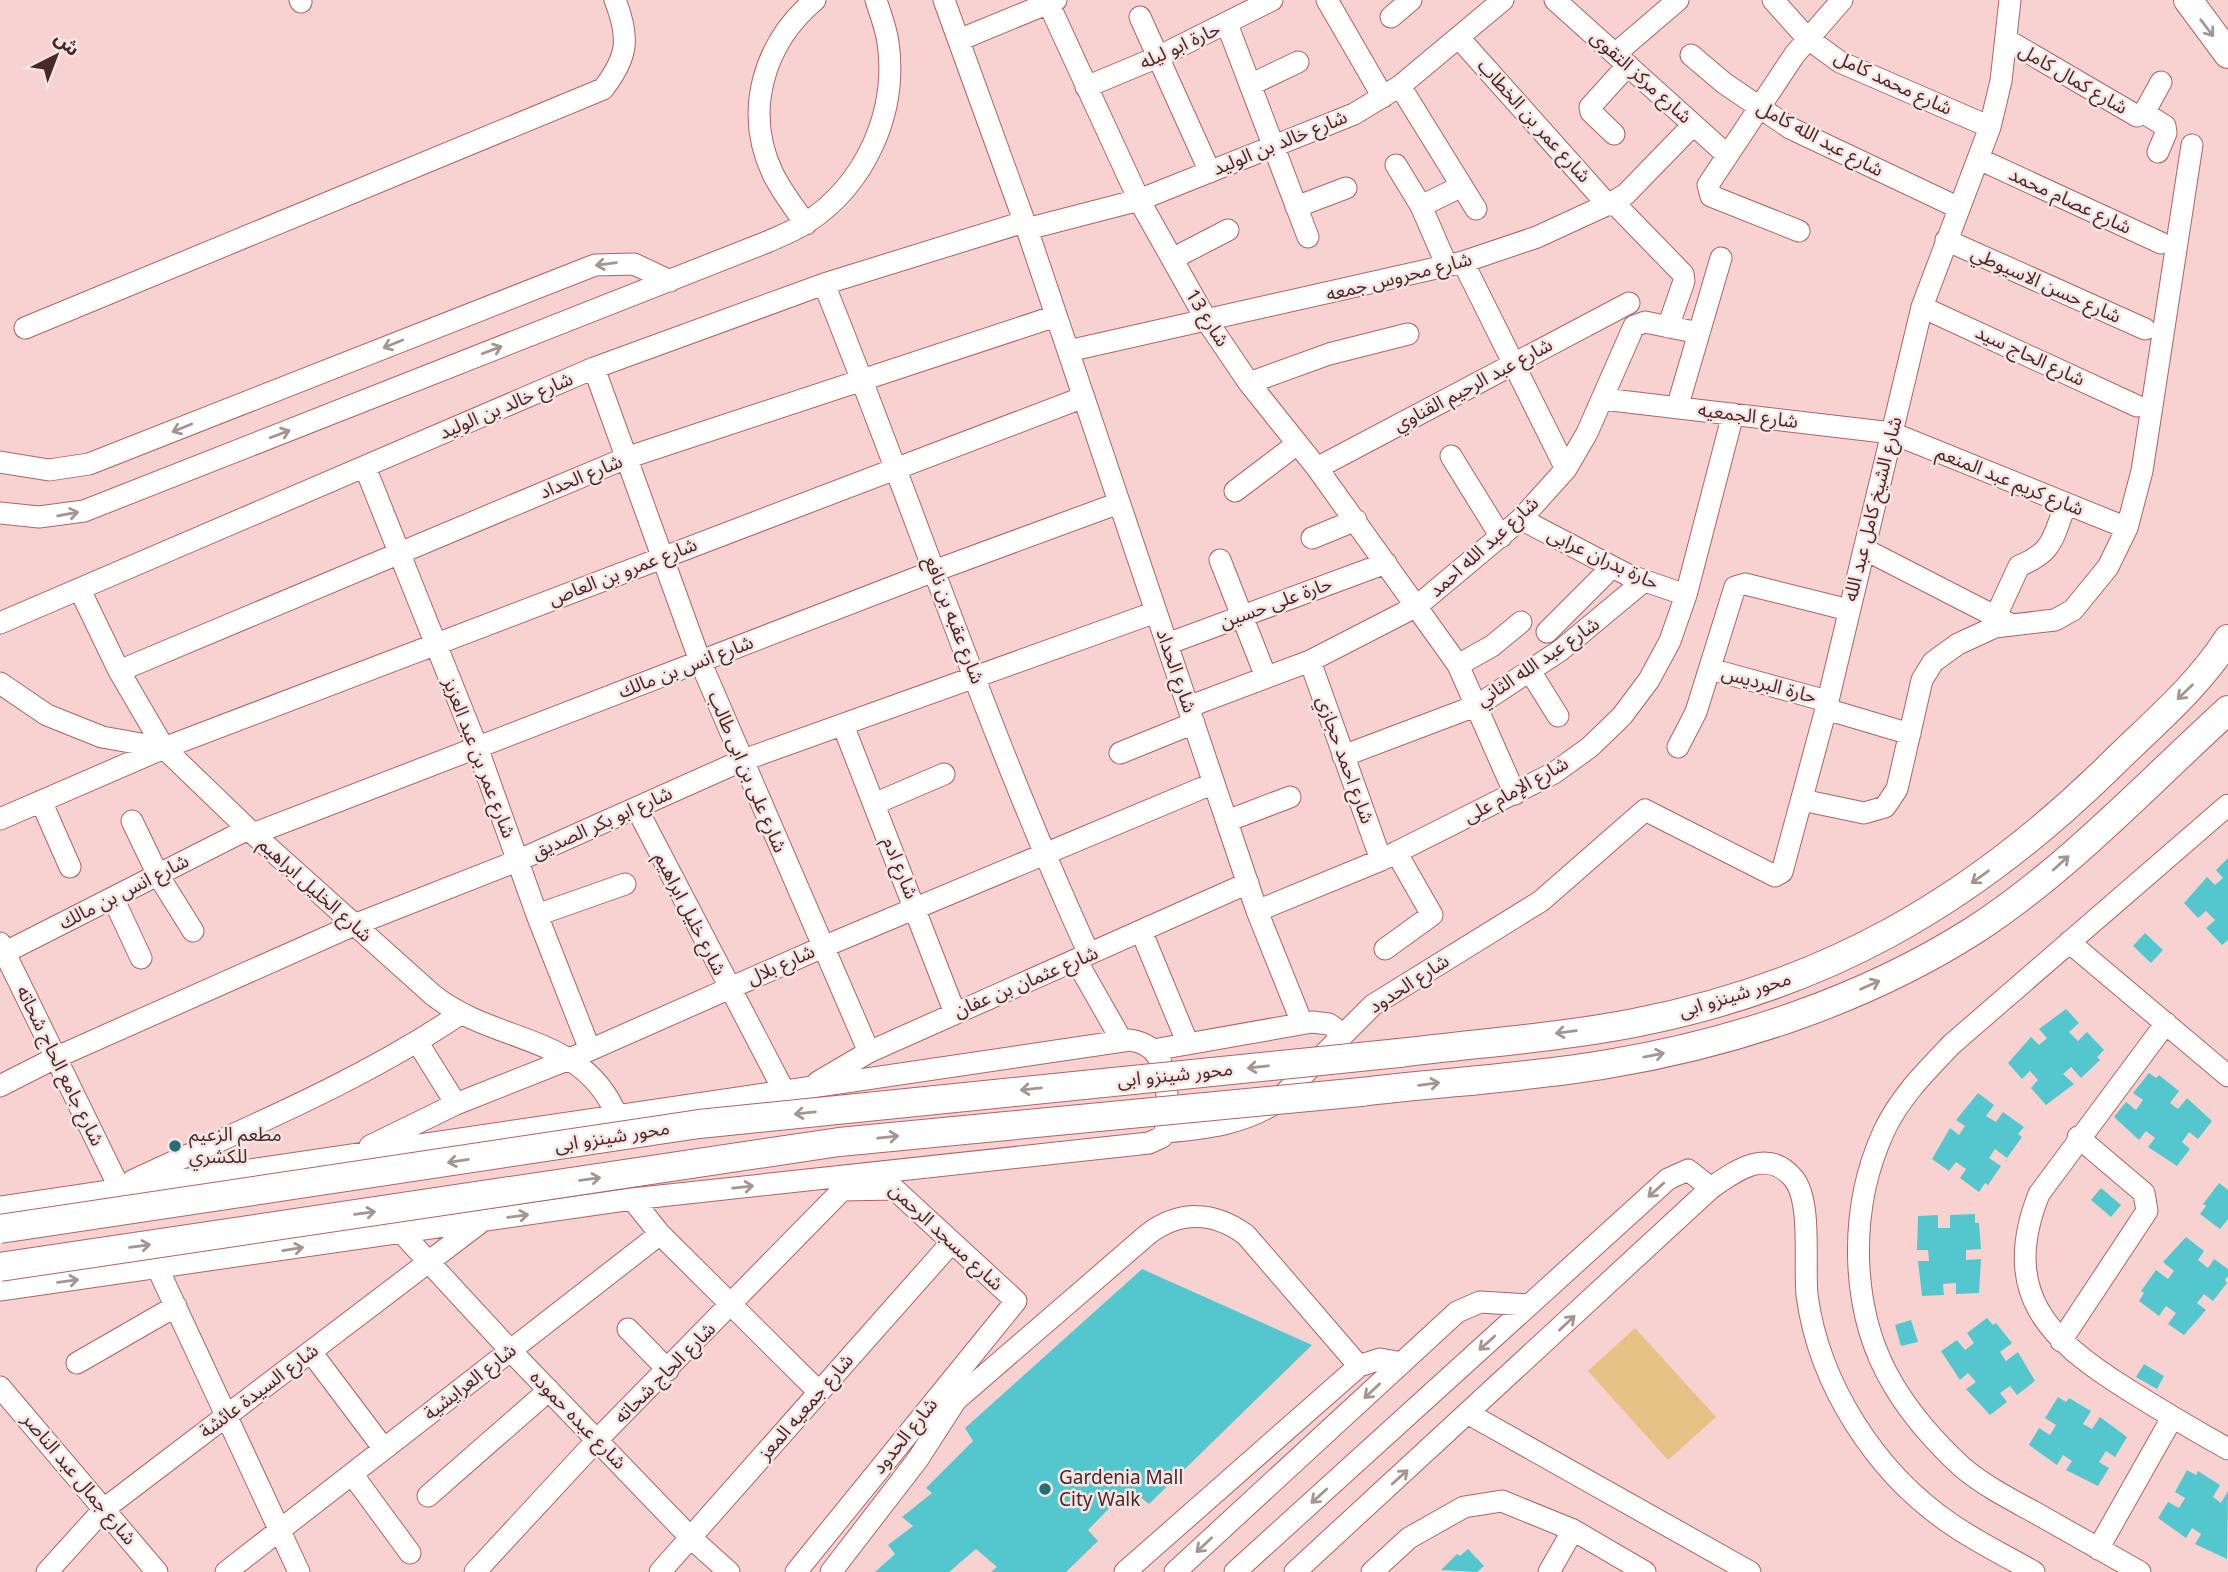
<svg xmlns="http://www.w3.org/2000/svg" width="2228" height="1572" viewBox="0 0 2228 1572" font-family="Georgia,'Noto Sans Arabic',serif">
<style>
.grass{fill:#e6c286}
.building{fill:#54c7ce}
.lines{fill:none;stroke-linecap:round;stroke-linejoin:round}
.minor-casing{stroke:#b26262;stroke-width:23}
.major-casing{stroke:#b26262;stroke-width:30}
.minor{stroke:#fff;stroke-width:21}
.major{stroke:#fff;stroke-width:28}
.major-bridge-casing{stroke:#b26262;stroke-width:30;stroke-linecap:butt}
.major-bridge{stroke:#fff;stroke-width:28}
.oneway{stroke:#a49494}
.poi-dot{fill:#246f73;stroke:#f7e5e4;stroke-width:2.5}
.labels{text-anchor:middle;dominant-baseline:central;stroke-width:5;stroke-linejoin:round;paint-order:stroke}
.street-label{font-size:19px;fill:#4a2828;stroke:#f7e5e4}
.poi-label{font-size:19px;fill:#4a2828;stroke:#f7e5e4;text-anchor:start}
</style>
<rect width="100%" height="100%" fill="#f7d2d1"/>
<path class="grass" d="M1635 1328 1716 1417 1668 1460 1588 1371Z"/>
<path class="building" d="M2228 858V940L2222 945 2206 928 2215 920 2206 911 2198 918 2184 903 2207 877 2215 885 2223 878 2216 870Z
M2145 933 2163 950 2151 963 2133 946Z
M2066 1009 2079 1023 2069 1032 2078 1041 2087 1032 2104 1050 2097 1057 2100 1060 2081 1078 2071 1067 2063 1074 2074 1084 2046 1105 2031 1088 2038 1080 2030 1071 2022 1079 2008 1063 2031 1037 2039 1045 2047 1038 2039 1029Z
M2149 1073 2156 1078 2159 1075 2179 1091 2170 1103 2178 1109 2187 1098 2212 1121 2198 1139 2189 1132 2182 1142 2190 1149 2177 1166 2148 1147 2155 1138 2146 1131 2139 1140 2114 1117 2126 1102 2136 1110 2143 1100 2133 1093Z
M1978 1093 1994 1105 1986 1116 1996 1122 2003 1112 2024 1127 2018 1134 2022 1137 2007 1158 1995 1149 1989 1158 2001 1166 1988 1185 1985 1183 1979 1192 1960 1178 1966 1169 1956 1162 1949 1171 1932 1159 1950 1128 1959 1135 1965 1126 1956 1120Z
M2219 1183 2228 1190V1219L2220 1229 2200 1214 2206 1206 2203 1204Z
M2101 1188 2121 1205 2111 1217 2091 1200Z
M1975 1214V1223H1979L1981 1249 1966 1250V1260L1981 1259 1979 1293 1956 1294V1283L1943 1284 1944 1295 1922 1296 1918 1261H1929L1928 1250H1917L1918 1216 1938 1215V1228H1950V1215Z
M2186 1237 2204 1251 2198 1260 2208 1268 2214 1259 2228 1269V1276L2225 1280 2227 1283 2213 1301 2204 1294 2197 1303 2206 1310 2184 1335 2168 1324 2176 1313 2166 1306 2159 1316 2139 1301 2144 1293 2141 1291 2156 1270 2168 1279 2174 1271 2163 1262Z
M1142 1269 1312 1345 1149 1504 1129 1488 1088 1530 1098 1541 1066 1572H991L997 1567 976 1549 949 1572H875L895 1554 888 1545 913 1526 902 1517 932 1493 926 1488 973 1441 965 1428Z
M1987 1318 1993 1325 1996 1323 2012 1343 2000 1352 2006 1361 2018 1352 2035 1381 2017 1395 2010 1386 2000 1393 2007 1402 1990 1415 1966 1389 1976 1382 1968 1373 1960 1380 1941 1351 1957 1340 1965 1350 1974 1343 1967 1333Z
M1911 1320 1918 1342 1901 1346 1895 1325Z
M2144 1364 2164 1376 2157 1389 2136 1377Z
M2058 1397 2066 1402 2069 1398 2091 1411 2083 1424 2092 1429 2100 1417 2127 1437 2115 1457 2106 1451 2099 1462 2109 1468 2098 1486 2066 1470 2072 1461 2063 1455 2057 1465 2029 1445 2039 1428 2050 1435 2056 1425 2045 1418Z
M2187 1470 2196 1475 2198 1471 2220 1485 2213 1497 2221 1503 2228 1491 2227 1559 2195 1544 2201 1534 2192 1528 2186 1538 2158 1518 2168 1502 2179 1508 2185 1498 2175 1492Z
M1468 1549 1484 1566 1477 1572 1441 1570 1457 1554 1460 1556Z"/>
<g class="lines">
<defs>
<path id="minor" d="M300 0 301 2
M944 0 1027 229 1257 911 1302 1023
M1047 0 1139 200 1207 321 1249 383 1317 468 1458 665 1515 794
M1327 0 1383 97
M1555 0 1726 154
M1773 0 1807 38 1840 62 1990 127
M1140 17 1210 172
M1391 17 1411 0
M1227 24 1308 237
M1459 38 1608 205
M959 40 1056 0
M2007 40 2137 116 2144 113 2161 82
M1615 54 1678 0
M1691 55 1724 83 1790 128 1959 208
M1250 85 1298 62
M1400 86 1476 209
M1086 87 1158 57 1272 0
M2144 113 2165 126 2166 133 2158 152
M1614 134 1591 112 1590 107 1628 65
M1979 159 2161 243
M1396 165 1421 206 1447 266
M1613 202 1683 274 1684 281 1668 327
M1421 206 1462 186
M1296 207 1346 188
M806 224C794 208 782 192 773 174 743 111 764 43 815 0
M1027 229 1139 200 1354 114 1400 86 1503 0
M1799 231 1716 198 1711 196 1708 185 1795 54 1842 0
M1946 240 2145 329
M1172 259 1228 230
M1463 262 1566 469
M824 284C914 507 989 736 1089 954
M1922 307 2137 406
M25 328 603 89C628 57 630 38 615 0
M1068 351 1463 262 1537 237 1613 202 1626 194 1693 125
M594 368 700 661 869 1052
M1249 383 1329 354 1408 334
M1603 399 1892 433 2127 528
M1677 408 1721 258
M1451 456 1501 537
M0 462 49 470 89 464 595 265 634 264 670 281
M365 467 477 747 537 915 590 1050
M1317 468 1629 303
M1235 491 1297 444
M0 513 39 517 84 511 767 242C780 236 794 231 806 223 866 184 898 112 888 42 886 28 880 13 876 0
M1521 519 1628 575 1686 595
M1312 538 1356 520
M1864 549 2012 625
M1220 560 1266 677
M80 590 119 671 164 748 248 829 433 995C496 1045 583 1033 617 1116
M1996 616 2019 566C2055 551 2052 538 2066 504
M0 623 594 368 824 284 1024 222
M1547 632 1612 567
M1167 644 1386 563
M1310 661 1381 860
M1458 665 1492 646 1521 622
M1710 669 1827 701
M119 671 626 458 1056 316
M1530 671 1558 716
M0 683 47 715 102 737 164 748
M1188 707 1310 661 1417 606 1521 519 1566 469 1587 433 1634 326 1645 322 1699 333
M1826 709 1910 734
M843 725 955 1013
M1678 747 1696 712 1735 587 1745 584 1849 610
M1120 753 1194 723
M1343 756 1478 705 1561 650 1644 581
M1802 800 1864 813 1885 807 1897 789 1922 680 1933 662 1958 644 1995 627 2055 620 2073 610 2108 567 2127 528 2142 471 2192 145
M41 801 70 867
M874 804 944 774
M637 809 784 1091
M0 819 164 748 1084 397
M132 821 158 875 193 931
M1227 821 1290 797
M253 834 934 571 1119 503
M113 898 141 958
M1257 911 1381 860 1554 773 1590 747 1622 716 1649 680 1670 641 1686 595 1733 414
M537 915 625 884
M1142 933 1188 1044
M2069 942 2228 1076
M0 943 120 1189
M1385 949 1432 915 1396 852
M0 955 248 829
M1076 960 1122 1041
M2166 1023 2039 1194C2000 1292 2047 1339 2127 1389 2160 1410 2194 1430 2228 1449
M418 1043 456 1104
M1153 1050 1312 1022 1329 1024 1343 1034
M818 1082 869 1052 1248 883
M0 1086 57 1057 354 925 517 861 741 761 1156 612
M1166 1132C1206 1128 1239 1125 1274 1104L1373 1005 1541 901 1645 810 1775 876 1782 872 1826 709 1922 307 1990 127 2001 81 2010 0
M370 1146 456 1104 572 1058 823 947 1214 783
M132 1181C243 1129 358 1083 460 1014
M842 1190 894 1189
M632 1199 660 1234 819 1392
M0 1207 1130 1040C1142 1042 1152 1046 1158 1057 1167 1071 1172 1124 1162 1137L1149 1143 632 1199 0 1290
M402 1233 510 1350 690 1537 729 1572
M158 1269 299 1572
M628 1329 668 1370
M2061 1341 2147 1211 2144 1193 2078 1137
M311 1352 384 1449
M77 1363 176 1306
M0 1387 157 1572
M1469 1414 1750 1572
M352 1474 410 1553
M428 1496 549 1390
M2098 1549 2172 1418
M47 1572 104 1509 481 1222
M226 1572 660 1234
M475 1572 598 1439 857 1175
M660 1572 952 1242
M796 1572 1016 1301 877 1173
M831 1572 918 1459 956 1400 1147 1235C1179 1210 1214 1211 1246 1235L1359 1366
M1125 1572 1359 1366 1380 1359 1402 1363
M1175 1572 1457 1312 1480 1302 1528 1305
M1235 1572 1668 1179 1688 1170 1711 1188
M1295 1572 1711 1188C1737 1170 1768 1147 1794 1179 1812 1202 1804 1265 1807 1295 1819 1385 1876 1473 1951 1524 1977 1542 2006 1556 2034 1572
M1372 1572 1409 1538 1464 1507 1502 1501 1573 1530 1645 1572
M1549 1572 1573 1530
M2140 1572C2104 1552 2069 1532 2034 1512 2010 1499 1983 1485 1962 1467 1936 1443 1912 1416 1894 1386 1849 1312 1848 1209 1884 1131 1900 1097 1926 1071 1952 1044L2228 805"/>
<path id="major" d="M2188 0 2228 54
M1399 1053C1477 1043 1557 1038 1634 1023 1824 986 1968 904 2106 770 2148 728 2196 689 2228 639
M1361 1092C1443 1082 1526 1078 1608 1064 1734 1043 1864 1000 1973 931 2065 872 2147 784 2228 710"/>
</defs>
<use href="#minor" class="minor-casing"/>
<use href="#major" class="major-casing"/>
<use href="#minor" class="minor"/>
<use href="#major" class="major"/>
<defs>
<path id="major-bridge" d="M0 1229 699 1124 1399 1053
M0 1267 839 1142 1361 1092"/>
</defs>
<use href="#major-bridge" class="major-bridge-casing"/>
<use href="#major-bridge" class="major-bridge"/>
</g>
<defs><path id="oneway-shaft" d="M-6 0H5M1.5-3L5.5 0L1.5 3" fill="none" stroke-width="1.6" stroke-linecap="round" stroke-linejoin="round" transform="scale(1.75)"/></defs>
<g class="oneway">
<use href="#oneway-shaft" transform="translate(2207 28) rotate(53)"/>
<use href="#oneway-shaft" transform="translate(606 264) rotate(172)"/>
<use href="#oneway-shaft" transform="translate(393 344) rotate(158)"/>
<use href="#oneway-shaft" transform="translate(492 350) rotate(-21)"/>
<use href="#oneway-shaft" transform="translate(182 428) rotate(158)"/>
<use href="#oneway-shaft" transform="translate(280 434) rotate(-21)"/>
<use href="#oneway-shaft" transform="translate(68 514) rotate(-10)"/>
<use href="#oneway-shaft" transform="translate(2185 692) rotate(136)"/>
<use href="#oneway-shaft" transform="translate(2061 863) rotate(-42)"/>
<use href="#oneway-shaft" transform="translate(1980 877) rotate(144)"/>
<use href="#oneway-shaft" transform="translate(1870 985) rotate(-24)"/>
<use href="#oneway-shaft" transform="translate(1566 1032) rotate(173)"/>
<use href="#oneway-shaft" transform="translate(1654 1055) rotate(-11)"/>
<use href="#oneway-shaft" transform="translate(1258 1067) rotate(174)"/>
<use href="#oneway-shaft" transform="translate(1429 1084) rotate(-7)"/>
<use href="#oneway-shaft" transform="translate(1031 1089) rotate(174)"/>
<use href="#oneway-shaft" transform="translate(805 1113) rotate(174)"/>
<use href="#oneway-shaft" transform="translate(888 1137) rotate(-6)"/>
<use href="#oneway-shaft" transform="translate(458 1161) rotate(171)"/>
<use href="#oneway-shaft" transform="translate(590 1179) rotate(-8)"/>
<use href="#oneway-shaft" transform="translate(743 1187) rotate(-6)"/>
<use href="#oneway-shaft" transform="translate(1656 1190) rotate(138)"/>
<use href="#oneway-shaft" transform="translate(365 1213) rotate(-8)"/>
<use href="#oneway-shaft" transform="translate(518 1216) rotate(-8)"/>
<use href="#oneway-shaft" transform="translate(140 1246) rotate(-8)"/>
<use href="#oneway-shaft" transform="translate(293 1249) rotate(-9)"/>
<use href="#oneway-shaft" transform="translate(68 1281) rotate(-7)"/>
<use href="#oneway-shaft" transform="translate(1567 1323) rotate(-43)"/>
<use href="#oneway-shaft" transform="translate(1487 1343) rotate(138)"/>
<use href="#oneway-shaft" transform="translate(1372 1391) rotate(137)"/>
<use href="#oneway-shaft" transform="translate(1400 1477) rotate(-42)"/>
<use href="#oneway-shaft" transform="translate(1319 1496) rotate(138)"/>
<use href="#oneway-shaft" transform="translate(1204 1545) rotate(137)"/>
</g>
<g class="poi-dot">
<circle cx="175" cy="1146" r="7"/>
<circle cx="1045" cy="1489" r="7"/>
</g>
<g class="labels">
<g class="street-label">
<text transform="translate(1180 46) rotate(-25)">حارة ابو ليله</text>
<text transform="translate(1641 77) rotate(42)">شارع مركز التقوى</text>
<text transform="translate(2073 79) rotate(30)">شارع كمال كامل</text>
<text transform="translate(1893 83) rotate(25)">شارع محمد كامل</text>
<text transform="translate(1534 121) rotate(48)">شارع عمر بن الخطاب</text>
<text transform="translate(1820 139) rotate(28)">شارع عبد الله كامل</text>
<text transform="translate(1280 143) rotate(-22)">شارع خالد بن الوليد</text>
<text transform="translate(2070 201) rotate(25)">شارع عصام محمد</text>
<text transform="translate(1399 277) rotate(-14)">شارع محروس جمعه</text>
<text transform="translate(2046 285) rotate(24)">شارع حسن الاسيوطي</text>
<text transform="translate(1207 318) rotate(58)">شارع 13</text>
<text transform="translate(2030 356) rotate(25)">شارع الحاج سيد</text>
<text transform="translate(1473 385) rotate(-28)">شارع عبد الرحيم القناوي</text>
<text transform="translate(506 406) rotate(-23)">شارع خالد بن الوليد</text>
<text transform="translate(1748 416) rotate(7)">شارع الجمعيه</text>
<text transform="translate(581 477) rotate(-22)">شارع الحداد</text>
<text transform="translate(2010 481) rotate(22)">شارع كريم عبد المنعم</text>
<text transform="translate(1873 509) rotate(-76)">شارع الشيخ كامل عبد الله</text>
<text transform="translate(1484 547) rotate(-42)">شارع عبد الله احمد</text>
<text transform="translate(1603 559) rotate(25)">حارة بدران عرابى</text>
<text transform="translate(623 572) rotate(-21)">شارع عمرو بن العاص</text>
<text transform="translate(1276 603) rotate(-20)">حارة على حسين</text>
<text transform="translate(954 620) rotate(69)">شارع عقبه بن نافع</text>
<text transform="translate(1538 662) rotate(-34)">شارع عبد الله الثاني</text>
<text transform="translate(686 667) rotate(-21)">شارع انس بن مالك</text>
<text transform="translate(1176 671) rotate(71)">شارع الحداد</text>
<text transform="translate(1769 685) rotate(15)">حارة البرديس</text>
<text transform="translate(479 758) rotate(69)">شارع عمر بن عبد العزيز</text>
<text transform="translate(1345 760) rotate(70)">شارع احمد حجازي</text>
<text transform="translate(747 772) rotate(67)">شارع على بن ابى طالب</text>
<text transform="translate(1516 790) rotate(-29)">شارع الإمام على</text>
<text transform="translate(602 823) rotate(-24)">شارع ابو بكر الصديق</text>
<text transform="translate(900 868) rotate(68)">شارع ادم</text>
<text transform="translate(315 890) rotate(42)">شارع الخليل ابراهيم</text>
<text transform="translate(124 892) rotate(-27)">شارع انس بن مالك</text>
<text transform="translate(690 914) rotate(63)">شارع خليل ابراهيم</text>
<text transform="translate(781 965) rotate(-24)">شارع بلال</text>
<text transform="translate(1026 982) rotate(-23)">شارع عثمان بن عفان</text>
<text transform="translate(1409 984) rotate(-33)">شارع الحدود</text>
<text transform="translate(1735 995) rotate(-17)">محور شينزو ابى</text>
<text transform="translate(60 1066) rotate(64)">شارع جامع الحاج شحاته</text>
<text transform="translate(1175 1075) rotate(-6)">محور شينزو ابى</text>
<text transform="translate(612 1137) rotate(-9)">محور شينزو ابى</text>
<text transform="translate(946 1237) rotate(43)">شارع مسجد الرحمن</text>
<text transform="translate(665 1373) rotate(-45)">شارع الحاج شحاته</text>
<text transform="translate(470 1382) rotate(-38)">شارع العرايشية</text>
<text transform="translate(259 1391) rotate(-37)">شارع السيدة عائشة</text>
<text transform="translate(806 1407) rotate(-49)">شارع جمعيه المعز</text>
<text transform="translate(578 1420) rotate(46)">شارع عبده حموده</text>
<text transform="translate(905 1436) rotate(-51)">شارع الحدود</text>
<text transform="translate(79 1479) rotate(50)">شارع جمال عبد الناصر</text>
</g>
<g class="poi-label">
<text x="189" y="1135">مطعم الزعيم<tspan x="189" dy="22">للكشري</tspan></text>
<text x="1059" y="1478">Gardenia Mall<tspan x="1059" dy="22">City Walk</tspan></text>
</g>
</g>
<g transform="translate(56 56) rotate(42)" stroke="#f7e5e4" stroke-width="5" paint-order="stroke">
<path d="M0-5L12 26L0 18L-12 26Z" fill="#4a2828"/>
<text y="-10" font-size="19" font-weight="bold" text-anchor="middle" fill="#4a2828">ش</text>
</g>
</svg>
